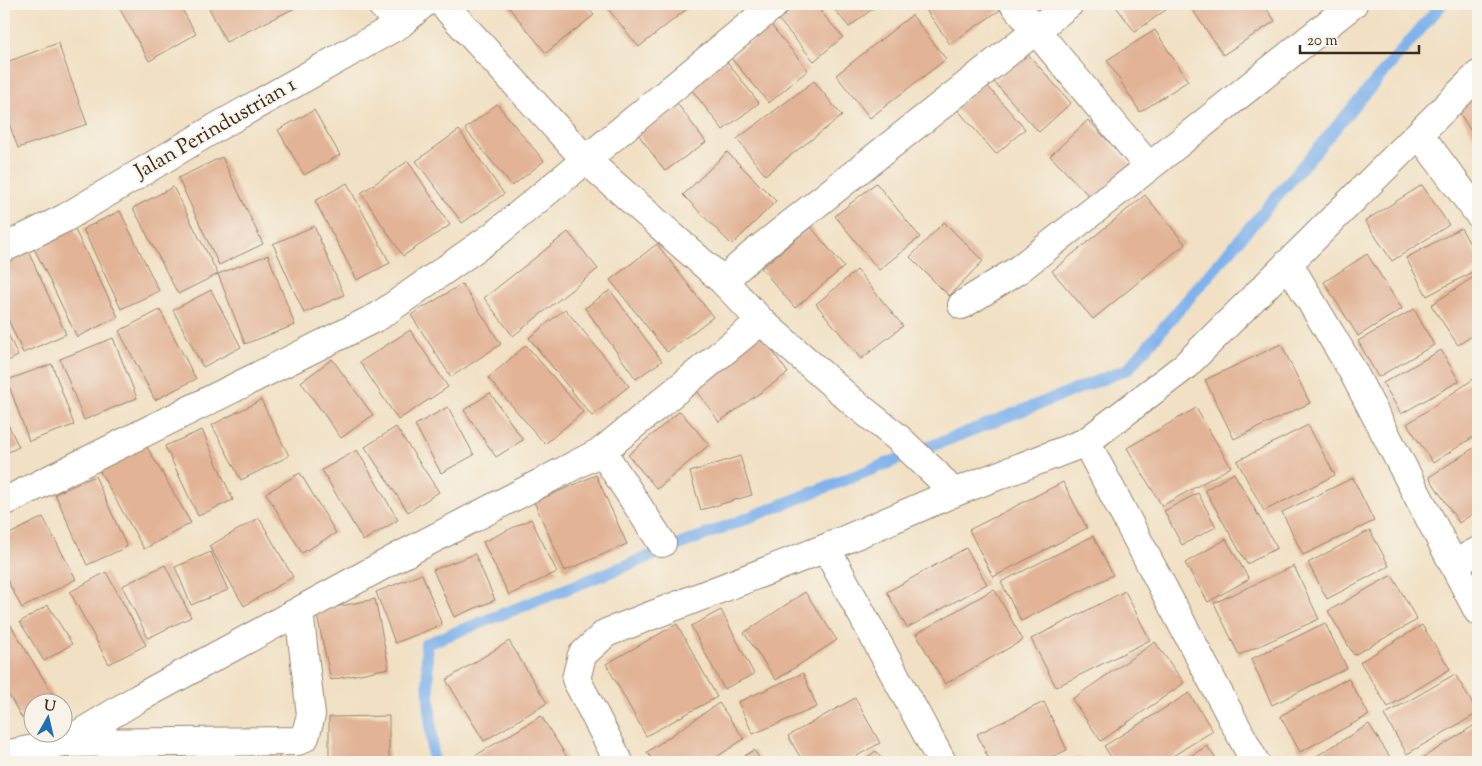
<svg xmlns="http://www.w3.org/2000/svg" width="1482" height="766" viewBox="0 0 1482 766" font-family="'Sorts Mill Goudy',serif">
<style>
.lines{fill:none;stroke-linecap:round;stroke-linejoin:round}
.stream{stroke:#80b2ec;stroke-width:12}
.building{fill:#e2b396}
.minor-casing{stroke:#968570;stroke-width:30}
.minor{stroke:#fff;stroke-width:28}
.labels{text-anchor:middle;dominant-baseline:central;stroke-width:4;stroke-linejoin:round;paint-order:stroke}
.street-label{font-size:21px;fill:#3b2a1e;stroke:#f7f3e8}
</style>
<rect width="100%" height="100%" fill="#f7f3e8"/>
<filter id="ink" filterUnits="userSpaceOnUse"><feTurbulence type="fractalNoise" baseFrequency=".02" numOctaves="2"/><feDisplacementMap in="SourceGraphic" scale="10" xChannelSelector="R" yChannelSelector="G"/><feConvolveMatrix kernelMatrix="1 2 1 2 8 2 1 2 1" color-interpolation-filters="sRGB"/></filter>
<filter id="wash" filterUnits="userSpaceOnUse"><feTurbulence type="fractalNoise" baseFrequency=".0096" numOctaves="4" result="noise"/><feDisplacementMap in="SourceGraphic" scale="20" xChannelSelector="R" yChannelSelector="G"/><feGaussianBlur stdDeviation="1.12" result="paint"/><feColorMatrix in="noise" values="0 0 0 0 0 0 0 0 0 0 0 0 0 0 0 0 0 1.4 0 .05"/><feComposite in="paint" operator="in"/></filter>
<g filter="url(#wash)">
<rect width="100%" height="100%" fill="#f1e0c3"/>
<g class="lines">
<path class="stream" d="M433 762 426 644 1128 369 1442 4"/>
</g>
<g id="blocks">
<path class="building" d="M117 4H179L196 34 149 61Z
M207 4H298L299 6 226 42Z
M506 4H584L594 15 546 53Z
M604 4H693L639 47Z
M794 4H814L843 37 814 61 777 18Z
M830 4H879L849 27Z
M922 4H996L1000 10 950 44Z
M1114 4H1174L1135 32Z
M1199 4H1263L1275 21 1223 55 1192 9Z
M912 15 946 59 870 118 836 75Z
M771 25 808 70 769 103 731 58Z
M1155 30 1188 81 1140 112 1107 60Z
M58 43 87 124 18 148 4 110V63Z
M1027 53 1071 103 1039 132 994 82Z
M725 59 759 103 723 130 688 85Z
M814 81 842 116 765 175 737 139Z
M985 83 1025 129 996 154 956 108Z
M1478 90V143L1454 104Z
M676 102 706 142 665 171 635 130Z
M497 104 544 161 512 186 465 129Z
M314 110 340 155 304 175 278 130Z
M1088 120 1136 170 1098 205 1050 156Z
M459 130 504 194 462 223 416 161Z
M727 152 776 201 732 245 683 195Z
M222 157 263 244 219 265 178 178Z
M408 161 450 225 403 256 361 193Z
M347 183 390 263 357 280 315 201Z
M876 183 920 237 879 270 835 216Z
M1422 185 1449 225 1392 261 1365 221Z
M173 187 218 274 268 255 295 325 245 344 218 274 178 294 133 208Z
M1145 195 1185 244 1093 319 1052 271Z
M120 211 159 291 121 309 83 229Z
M944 222 983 261 949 296 910 257Z
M314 226 344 295 304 313 273 244Z
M811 227 844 267 795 308 761 268Z
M74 228 118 317 77 337 34 248Z
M1461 228 1478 259V269L1427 296 1406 258Z
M568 232 598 269 513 336 484 298Z
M657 244 713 317 667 352 610 280Z
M28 251 66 334 23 353 4 310V261Z
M1367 254 1402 309 1358 336 1324 282Z
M857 270 903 326 861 359 816 304Z
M1478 274V332L1458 345 1431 305Z
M462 284 501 344 451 377 411 315Z
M211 290 241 347 203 367 173 310Z
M610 290 662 361 636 379 585 308Z
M565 309 629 386 592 416 529 338Z
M1414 309 1434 345 1378 377 1358 341Z
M160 310 196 379 155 400 119 331Z
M4 325 18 356 4 363Z
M410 330 448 387 398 420 360 362Z
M760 334 788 373 719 422 691 382Z
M113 338 137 398 84 420 60 359Z
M1281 344 1310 403 1234 439 1205 380Z
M526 345 583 412 545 444 488 378Z
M1441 350 1459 381 1401 414 1383 383Z
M332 359 373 415 341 438 301 382Z
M52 364 74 425 29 441 7 380Z
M1475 378 1478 382V434L1433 463 1407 424Z
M490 393 523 440 496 457 464 410Z
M261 400 289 456 241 480 212 425Z
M448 407 474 455 441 473 415 425Z
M1196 408 1231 467 1162 506 1127 448Z
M680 411 709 445 657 489 628 455Z
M4 416 19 447 4 454Z
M1308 425 1335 475 1264 511 1237 461Z
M396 427 439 492 408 512 365 447Z
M202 430 233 500 198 516 165 446Z
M146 445 191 523 144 549 99 470Z
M1478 445V510L1459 523 1429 477Z
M357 450 398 520 363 541 322 470Z
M740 456 752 495 701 510 690 472Z
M300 473 336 533 302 553 266 493Z
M1234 473 1277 548 1247 564 1205 490Z
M596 475 627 544 565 571 534 502Z
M95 476 127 547 87 565 55 494Z
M1353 478 1374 521 1303 555 1282 512Z
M1063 482 1087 528 993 577 969 530Z
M1198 493 1216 527 1182 545 1164 511Z
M43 517 76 579 22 608 4 574V537Z
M259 518 293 577 244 606 209 546Z
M531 519 557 572 509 595 483 542Z
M1370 530 1389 566 1327 599 1308 563Z
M1093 536 1113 575 1021 621 1001 582Z
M1226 539 1249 579 1208 602 1185 563Z
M966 548 987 584 907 628 887 592Z
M211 552 228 590 191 605 175 567Z
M475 554 495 600 454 617 433 570Z
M165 565 191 617 148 638 122 586Z
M1294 566 1319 619 1239 655 1214 603Z
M106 572 146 645 109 664 70 592Z
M422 574 442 625 395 643 376 592Z
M1392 575 1417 620 1354 655 1328 611Z
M994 589 1023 640 945 684 916 634Z
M1125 591 1150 640 1056 687 1031 639Z
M805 592 837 640 776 680 744 633Z
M4 593 8 602 4 604Z
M375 599 389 668 331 680 316 611Z
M48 605 72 644 44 661 20 622Z
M721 610 754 674 724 689 691 626Z
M1325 623 1347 668 1272 705 1251 659Z
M10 624 55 698 45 704H32V711L22 718 4 687V628Z
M677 624 717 697 646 736 606 664Z
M1422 625 1450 669 1388 707 1360 662Z
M509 641 547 703 484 741 446 680Z
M1155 642 1184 683 1101 741 1072 699Z
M803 673 817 707 753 734 738 702Z
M1455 674 1478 713 1407 754 1384 715Z
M1348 678 1369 715 1300 752 1280 716Z
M1189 693 1213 731 1163 762H1114L1104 746Z
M855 698 880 743 846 762H803L788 736Z
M1044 702 1067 750 1041 762H990L977 734Z
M719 703 744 739 709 762H654L647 752Z
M389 716V762H329V717Z
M541 716 567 757 559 762H465Z
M1478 723V762H1416Z
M1369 724 1393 762H1307Z
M1207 746 1218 762H1181Z
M754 750 762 762H735Z
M876 751 884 762H861Z
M278 753 280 762H232V760Z
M92 757H129V762H92Z
M1080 757 1082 762H1069Z
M226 758 227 762H190L189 760Z"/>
</g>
</g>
<g filter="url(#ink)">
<use href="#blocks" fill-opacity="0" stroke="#968570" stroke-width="1"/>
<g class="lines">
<defs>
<path id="minor" d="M381 4 400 24
M443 4 585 159 723 281 761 321 853 402 897 437 936 474 953 493
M1014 4 1149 167
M1419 134 1478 213
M4 248 65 218 217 127 400 24 423 4
M1288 263 1352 370 1478 611
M723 281 753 254 1069 4
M962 305 1018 270 1149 167 1353 4
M1086 442 1255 762
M602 451 662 543
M4 502 379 316 493 236 775 4
M826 548 942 762
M1454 564 1478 551
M65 743 298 741 305 737 311 715 299 611
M4 755 64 743 139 698 400 556 602 451 761 321
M619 762 576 679 582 655 606 633 826 548 953 493 1086 442 1184 367 1478 75"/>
</defs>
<use href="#minor" class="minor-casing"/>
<use href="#minor" class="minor"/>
</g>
</g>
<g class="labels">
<g class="street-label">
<text transform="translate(216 129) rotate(-30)">Jalan Perindustrian 1</text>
</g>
</g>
<rect width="1482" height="766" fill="none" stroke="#f7f3e8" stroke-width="20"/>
<g transform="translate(48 718) rotate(8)"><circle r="24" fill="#f7f3e8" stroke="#aca397"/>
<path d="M0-4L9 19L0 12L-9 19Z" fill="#1f6fb2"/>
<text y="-8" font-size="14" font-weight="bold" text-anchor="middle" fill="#3b2a1e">U</text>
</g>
<path d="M1300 45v8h119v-8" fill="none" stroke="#3b2a1e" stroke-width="2.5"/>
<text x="1307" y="45" font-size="15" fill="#3b2a1e" stroke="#f7f3e8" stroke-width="4" paint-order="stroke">20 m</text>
</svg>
